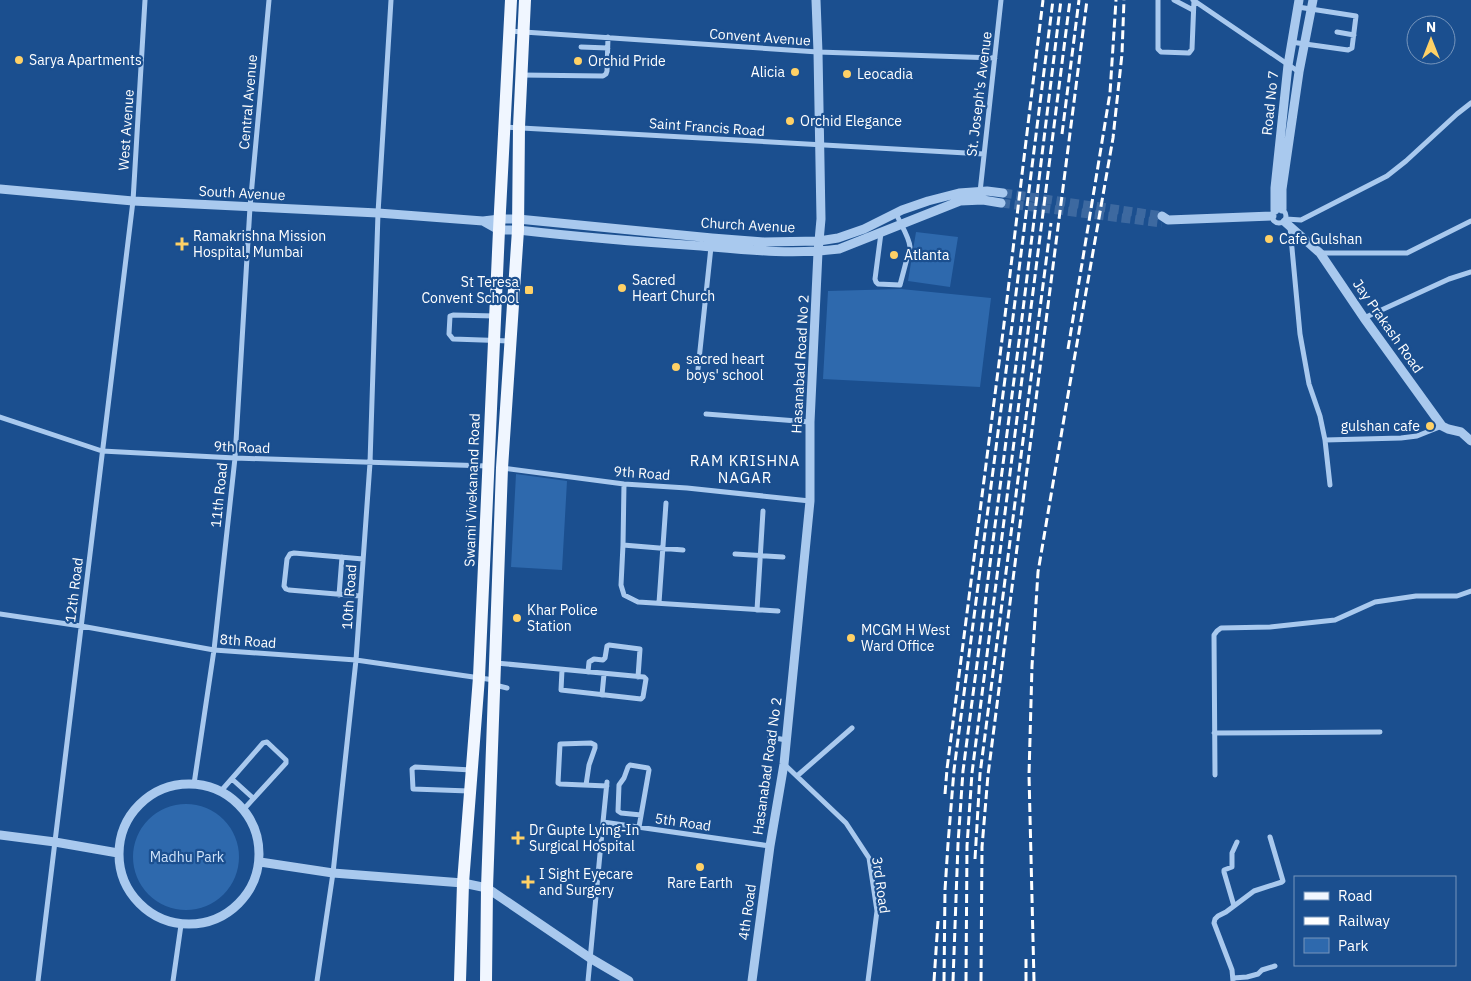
<svg xmlns="http://www.w3.org/2000/svg" width="1471" height="981" viewBox="0 0 1471 981" font-family="'IBM Plex Sans',sans-serif">
<style>
.green{fill:#2e69ad}
.lines{fill:none;stroke-linecap:round;stroke-linejoin:round}
.tertiary-tunnel{stroke:#3d69a0;stroke-width:9;stroke-dasharray:9 4.5;stroke-linecap:butt}
.minor{stroke:#a9c9ee;stroke-width:5}
.tertiary{stroke:#a9c9ee;stroke-width:9}
.primary{stroke:#f0f6ff;stroke-width:12}
.rail{stroke:#fff;stroke-width:3;stroke-dasharray:9 4;stroke-linecap:butt}
.poi-dot{fill:#ffd166;stroke:#1b4f8f;stroke-width:2}
.labels{text-anchor:middle;dominant-baseline:central;stroke-width:4.5;stroke-linejoin:round;paint-order:stroke}
.street-label{font-size:14px;fill:#fff;stroke:#1b4f8f}
.poi-label{font-size:14px;fill:#fff;stroke:#1b4f8f;text-anchor:start}
.park-label{font-size:14px;fill:#cfe3fa;stroke:#1b4f8f}
.neighbourhood-label{font-size:15px;letter-spacing:1px;fill:#fff;stroke:#1b4f8f}
</style>
<rect width="100%" height="100%" fill="#1b4f8f"/>
<path class="green" d="M916 232 958 237 950 287 908 281Z
M901 289 991 298 980 387 823 379 828 291Z
M516 474 567 481 562 570 511 567Z
M133 857a53 53 0 1 1 106 0a53 53 0 1 1-106 0Z"/>
<g class="lines">
<path class="tertiary-tunnel" d="M1003 193 1162 216
M1001 203 1162 223"/>
<path class="minor" d="M1158 0V49L1161 52 1189 53 1192 49 1194 0
M1174 0 1193 10
M1193 0 1299 72
M509 31 818 52 995 58
M1337 32 1354 35
M1291 42 1348 50 1352 48 1356 16 1298 7
M581 47 608 48
M521 75 603 76 606 74 607 71 608 37
M505 127 984 154
M980 192 1001 0
M1272 216a7 7 0 1 1 14 0a7 7 0 1 1-14 0Z
M1286 219 1301 220 1387 176 1406 161 1457 114 1471 103
M1290 227 1300 334 1309 384 1320 416 1325 440 1330 485
M881 233 875 279 876 282 878 284 900 285 910 247C909 236 900 224 896 213
M1320 253H1407L1471 221
M495 316 453 315 450 316 449 334 453 339 510 341
M1364 318 1449 279 1471 272
M698 369 711 247
M706 414 810 422
M0 417 102 451 235 458 488 466
M1325 440 1401 438 1417 436 1442 426
M502 468 624 484 687 488 810 501
M624 484 623 545 621 585 624 595 638 602 778 611
M623 545 683 550
M735 554 783 557
M339 595 342 557
M360 596 289 590 286 589 284 586 287 559 290 554 294 553 363 559
M659 603 666 503
M757 610 763 511
M0 614 81 626 214 650 356 660 494 680
M496 663 644 677 646 679 643 697 641 699 561 690 562 670
M588 672 589 662 594 659 603 660 605 658 607 646 609 645 640 649 638 677
M495 685 507 688
M602 695 604 674
M1214 733 1380 732
M770 737 786 740
M784 764 846 823 869 858 877 911 868 981
M1215 775 1214 635 1217 631 1221 628 1270 627 1335 620 1375 602 1416 596H1457L1471 591
M797 776 852 728
M232 779 253 798
M194 784 214 650 235 458 250 207 269 0
M586 785 589 765 595 748V745L591 743 560 744 558 783 560 784 607 786
M221 791 263 743 267 742 286 760V763L244 809
M469 791 413 789 412 769 415 767 472 770
M603 822 607 782
M639 827 649 770 648 768 630 765 628 767 624 778 619 785 618 811 621 813 641 815
M1234 906 1224 872V870L1232 867V853L1237 842
M1233 978 1247 977 1258 974 1262 970 1275 966
M38 981 133 201 145 0
M173 981 181 925
M317 981 333 873 356 660 370 463 378 213 391 0
M588 981 603 822 770 846
M1233 981 1232 970 1214 923 1215 919 1218 916 1226 912 1254 891 1282 882 1283 881 1270 837"/>
<path class="tertiary" d="M0 189 133 201 378 213 483 221 500 219H518L712 238 764 242 819 241 838 238 864 229 902 210 928 201 959 193 987 191 1003 193
M1282 209V189L1299 72 1313 0
M1275 210V188L1288 65 1299 0
M1162 216 1168 220 1272 216
M483 221 499 230H518C579 237 640 242 701 246 747 250 793 255 839 249L960 201 983 200 1001 203
M1285 222 1320 253 1364 318 1442 426 1448 429 1461 432 1471 441
M119 854a70 70 0 1 1 140 0a70 70 0 1 1-140 0Z
M0 835 55 842 118 853
M260 862 333 873 463 883 487 888 590 958 629 981
M752 981 770 846 784 764 810 501V422L818 252 821 219 818 52 816 0"/>
<path class="primary" d="M460 981 463 883 479 677 499 230 511 0
M486 981 487 888 502 468 518 230 519 127 525 0"/>
<path class="rail" d="M1062 134 1079 0
M1068 349 1110 93 1116 0
M945 794 947 769 1004 324 1043 0
M975 859 980 774 1051 223
M1026 959V981
M934 981 938 921
M944 981 945 890 948 844 954 770 1012 325 1053 0
M953 981 958 844 963 771 1021 326 1061 0
M966 981 967 846 972 773 1070 0
M981 981 982 847 988 775 1087 0
M1034 981 1029 775 1032 666 1038 572 1069 389 1113 138 1122 54 1124 0"/>
</g>
<g class="poi-dot">
<circle cx="19" cy="60" r="5"/>
<circle cx="578" cy="61" r="5"/>
<circle cx="795" cy="72" r="5"/>
<circle cx="847" cy="74" r="5"/>
<circle cx="790" cy="121" r="5"/>
<circle cx="1269" cy="239" r="5"/>
<path d="M179.5 236.5h5v5h5v5h-5v5h-5v-5h-5v-5h5z"/>
<circle cx="894" cy="255" r="5"/>
<circle cx="622" cy="288" r="5"/>
<rect x="524" y="285" width="10" height="10" rx="2.5"/>
<circle cx="676" cy="367" r="5"/>
<circle cx="1430" cy="426" r="5"/>
<circle cx="517" cy="618" r="5"/>
<circle cx="851" cy="638" r="5"/>
<path d="M515.5 830.5h5v5h5v5h-5v5h-5v-5h-5v-5h5z"/>
<circle cx="700" cy="867" r="5"/>
<path d="M525.5 874.5h5v5h5v5h-5v5h-5v-5h-5v-5h5z"/>
</g>
<g class="labels">
<g class="street-label">
<text transform="translate(760 37) rotate(4)">Convent Avenue</text>
<text transform="translate(979 94) rotate(-83)">St. Joseph's Avenue</text>
<text transform="translate(248 102) rotate(-85)">Central Avenue</text>
<text transform="translate(1270 103) rotate(-84)">Road No 7</text>
<text transform="translate(707 127) rotate(4)">Saint Francis Road</text>
<text transform="translate(126 130) rotate(-86)">West Avenue</text>
<text transform="translate(242 193) rotate(3)">South Avenue</text>
<text transform="translate(748 225) rotate(3)">Church Avenue</text>
<text transform="translate(1388 326) rotate(55)">Jay Prakash Road</text>
<text transform="translate(800 364) rotate(-87)">Hasanabad Road No 2</text>
<text transform="translate(242 447) rotate(2)">9th Road</text>
<text transform="translate(642 473) rotate(4)">9th Road</text>
<text transform="translate(472 490) rotate(-88)">Swami Vivekanand Road</text>
<text transform="translate(219 495) rotate(-84)">11th Road</text>
<text transform="translate(74 590) rotate(-83)">12th Road</text>
<text transform="translate(349 597) rotate(-86)">10th Road</text>
<text transform="translate(248 641) rotate(4)">8th Road</text>
<text transform="translate(767 766) rotate(-82)">Hasanabad Road No 2</text>
<text transform="translate(683 822) rotate(8)">5th Road</text>
<text transform="translate(881 885) rotate(82)">3rd Road</text>
<text transform="translate(747 912) rotate(-82)">4th Road</text>
</g>
<g class="poi-label">
<text x="29" y="60">Sarya Apartments</text>
<text x="588" y="61">Orchid Pride</text>
<text x="785" y="72" text-anchor="end">Alicia</text>
<text x="857" y="74">Leocadia</text>
<text x="800" y="121">Orchid Elegance</text>
<text x="193" y="236">Ramakrishna Mission<tspan x="193" dy="16">Hospital, Mumbai</tspan></text>
<text x="1279" y="239">Cafe Gulshan</text>
<text x="904" y="255">Atlanta</text>
<text x="632" y="280">Sacred<tspan x="632" dy="16">Heart Church</tspan></text>
<text x="519" y="282" text-anchor="end">St Teresa<tspan x="519" dy="16">Convent School</tspan></text>
<text x="686" y="359">sacred heart<tspan x="686" dy="16">boys' school</tspan></text>
<text x="1420" y="426" text-anchor="end">gulshan cafe</text>
<text x="527" y="610">Khar Police<tspan x="527" dy="16">Station</tspan></text>
<text x="861" y="630">MCGM H West<tspan x="861" dy="16">Ward Office</tspan></text>
<text x="529" y="830">Dr Gupte Lying-In<tspan x="529" dy="16">Surgical Hospital</tspan></text>
<text x="539" y="874">I Sight Eyecare<tspan x="539" dy="16">and Surgery</tspan></text>
<text x="700" y="883" text-anchor="middle">Rare Earth</text>
</g>
<g class="park-label">
<text x="187" y="857">Madhu Park</text>
</g>
<g class="neighbourhood-label">
<text x="745" y="460">RAM KRISHNA<tspan x="745" dy="17">NAGAR</tspan></text>
</g>
</g>
<rect x="1294" y="876" width="162" height="90" fill="#1b4f8f" stroke="#7695bc"/>
<rect x="1304" y="892" width="25" height="8" fill="#f0f6ff" stroke="#7695bc"/>
<text x="1338" y="901" font-size="15" fill="#ffffff">Road</text>
<rect x="1304" y="917" width="25" height="8" fill="#ffffff" stroke="#7695bc"/>
<text x="1338" y="926" font-size="15" fill="#ffffff">Railway</text>
<rect x="1304" y="938" width="25" height="15" fill="#2e69ad" stroke="#7695bc"/>
<text x="1338" y="951" font-size="15" fill="#ffffff">Park</text>
<g transform="translate(1431 40)"><circle r="24" fill="#1b4f8f" stroke="#7695bc"/>
<path d="M0-4L9 19L0 12L-9 19Z" fill="#ffd166"/>
<text y="-8" font-size="14" font-weight="bold" text-anchor="middle" fill="#ffffff">N</text>
</g>
</svg>
